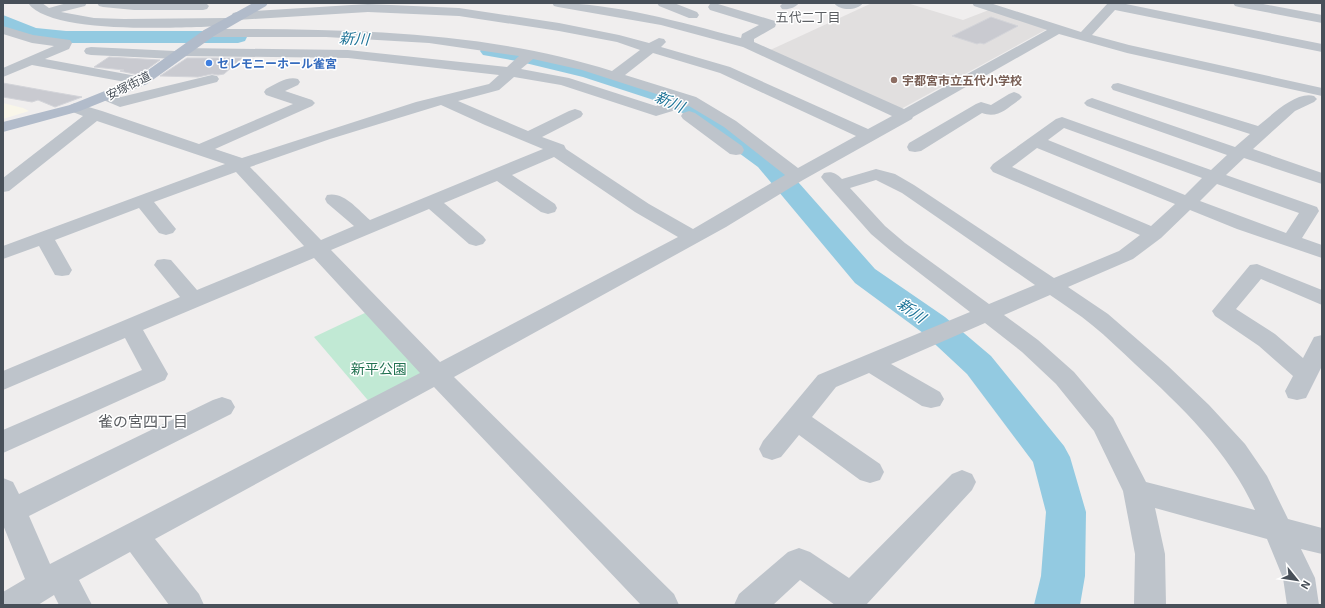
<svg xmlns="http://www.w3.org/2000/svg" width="1325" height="608" viewBox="0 0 1325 608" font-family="'Exo 2','Noto Sans JP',sans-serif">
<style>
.commercial{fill:#f9f6e9}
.education{fill:#e1dfdf}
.green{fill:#c1e9d4}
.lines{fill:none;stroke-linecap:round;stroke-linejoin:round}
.river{fill:#93cae1;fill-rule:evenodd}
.building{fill:#c9cad0;stroke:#d3d4d9}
.minor{fill:#bec4cb;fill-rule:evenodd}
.major{fill:#b1bbca;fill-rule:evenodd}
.shop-dot{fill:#3f7fe0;stroke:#fff;stroke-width:1.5}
.education-dot{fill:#8d6e63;stroke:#fff;stroke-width:1.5}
.labels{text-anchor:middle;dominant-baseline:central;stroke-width:3;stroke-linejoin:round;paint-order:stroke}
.far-shop-label{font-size:12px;font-weight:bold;fill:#366cbe;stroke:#fff;text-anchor:start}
.far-education-label{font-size:12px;font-weight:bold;fill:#785e54;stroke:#fff;text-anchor:start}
.far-street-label{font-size:12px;fill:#485059;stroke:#fff}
.far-neighbourhood-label{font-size:13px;fill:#5b5e62;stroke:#fff}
.park-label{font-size:14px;fill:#227251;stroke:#fff}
.water-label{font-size:15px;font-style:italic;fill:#1d7397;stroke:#fff}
.neighbourhood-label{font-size:15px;fill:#5b5e62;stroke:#fff}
</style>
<rect width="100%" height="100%" fill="#f0eeee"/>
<path class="commercial" d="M3 103 23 108 29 111 3 119Z"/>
<path class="education" d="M872 3H907L963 20 989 10 1047 29 901 109 768 51Z"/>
<path class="green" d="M367 312 426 374 372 405 314 337Z"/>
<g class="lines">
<path class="river" d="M3 15 36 28 66 31H238L245 33 247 37 245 41 238 43H66L26 37 3 27Z
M490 45 517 49 597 69 685 95 710 110 776 157 875 269 945 317 991 356 1064 446 1070 457 1086 512 1085 576 1080 605H1034L1041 576 1046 512 1033 462 967 374 923 333 855 283 758 167 694 120 669 105 583 77 517 61 483 55 480 51 483 47Z"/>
</g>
<path class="building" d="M991 17 1018 26 984 44 980 43 977 44 952 36Z
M109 57 160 60 139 75 120 71 124 70 94 67Z
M187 58H242L224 74 218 75 212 74 198 77 160 76Z
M3 83 53 92 82 97 55 107 38 100 32 102 3 97Z"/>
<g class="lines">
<path class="minor" d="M28 3H42L49 8 67 3H87L85 6 61 12 94 18 124 19 227 18 231 19 233 22 231 25 227 26C188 27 51 36 28 3Z
M97 3H206L209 6 207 9 203 10H134L103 7 99 6Z
M552 3C616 3 679 22 741 38L742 34 759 25 710 10 708 7 710 4H718L775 21 776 24 775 27 754 39V42L904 109 1047 30 974 6 972 3H990L1081 32 1108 3H1121L1322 44V52L1115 10 1092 35 1129 45 1322 88V96L1127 53 1059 34 913 117 912 119 803 180 726 227 454 377 674 594 679 605H641L434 387 155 539 199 594 204 605H169L130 552 79 580 92 605H59L54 595 38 605H3V592L25 579 3 525V478L13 482 19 494 213 400 222 397 231 400 235 407 231 414 29 516 50 564 420 373 314 258 143 330 168 374 165 380 3 453V430L142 370 125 338 3 390V371L180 297 154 265 157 260 164 259 171 260 197 290 304 246 236 172 154 202 176 229 173 233 166 235 159 233 139 208 55 240 72 270 69 275 62 276 55 275 39 246 3 259V246L225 164 97 121 9 191 3 192V178L83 116 70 111 67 108 70 105 75 103 102 111 199 144 293 104 266 95 264 92 266 89C276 84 287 76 298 79L300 82 298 85 285 91 312 100 315 103 312 106 215 149 242 158 416 102 489 84 499 75 348 58 183 56 177 59 91 55 86 54 84 51 86 48 91 47 175 51 181 48 348 50 507 67 519 56 429 43 326 37H209L204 36 202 33 204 30 209 29C344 29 482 30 612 71L640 50 617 42 559 31 459 16 368 12 237 20 233 19 231 16 233 13 237 12 368 4 459 8 559 23 619 35 649 43 659 38 664 39 666 42 661 47 730 67 868 129 892 116 743 47 661 25 558 7 554 6ZM653 53 720 73 856 136 798 168 736 121 696 97 625 75ZM533 59 582 70 675 100 656 106 569 78 521 69ZM514 77 561 85 656 116 689 106 724 127 785 175 693 229 649 204 566 149 564 145 542 137 581 117 583 114 581 111 575 109 569 111 528 131 458 101 499 90ZM441 105 485 125 543 149 370 220C358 210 344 191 327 195L325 199 327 203 354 226 321 240 250 167 330 139ZM554 157 635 212 678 237 440 362 331 250 429 209 469 244 476 246 483 244 486 240 483 236 444 203 497 181 541 212 548 214 555 212 557 208 555 204 512 175Z
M657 3H674L697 12 699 15 697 18H689L659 6Z
M783 3H799C795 8 788 10 782 9L780 6Z
M834 3H863C857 11 840 11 834 3Z
M1233 3H1258L1322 15V23L1239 7 1235 6Z
M3 26 33 35 70 40 72 43 69 49 45 59 142 77 147 78 149 81 147 84 142 85 32 65 3 77V68L54 46 32 43 3 34Z
M212 75 217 76 219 79 217 82 120 107 101 99 98 96 101 93 106 91 121 97Z
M1118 83 1258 126C1272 115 1296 91 1314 96L1317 99 1314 102 1295 111 1253 149 1322 173V184L1244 158 1226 175 1317 207 1319 211 1302 238 1322 245V258L1237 229 1190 210 1161 238 1133 259 1068 287 1108 314 1168 366 1209 405 1245 444 1267 476 1288 519 1322 528V554L1301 549 1315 578 1319 605H1287L1283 578 1267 539 1155 508 1165 554 1166 605H1134L1135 554 1123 491 1094 431 1056 384 1022 352 985 323 891 364 940 392 944 399 940 406 931 408 922 406 869 373 836 387 812 417 880 464 884 472 880 480 870 483 860 480 799 435 781 457 772 460 763 457 759 449 763 441 818 375 970 312 891 251 871 234 824 181 821 177 824 173C832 171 836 173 842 179L876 169 895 174 914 185 1054 278 1119 251 1140 235 993 172 990 168 993 164 1056 119 1062 117 1211 170 1227 155 1087 106 1084 103 1087 100 1092 98 1235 147 1250 134 1113 90 1111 87 1113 84ZM1064 128 1202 178 1185 195 1048 140ZM1037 148 1175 204 1151 226 1012 167ZM876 180 902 193 1035 285 989 304 905 243 885 226 850 188ZM1217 184 1299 213 1286 233 1200 201ZM1050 295C1064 305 1079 314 1092 325 1107 337 1121 351 1135 364 1181 406 1229 452 1255 510L1146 482 1113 418 1074 372 1038 340 1004 315Z
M1014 92 1019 94 1022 97 1019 100C1007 108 998 119 982 113L921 151 915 152 909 151 907 147 909 143 976 104 981 102 991 105 1009 94Z
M689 111 695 113 742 146 744 150 742 154 736 155 730 154 683 119 681 116 683 113Z
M1257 264 1322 290V305L1261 279 1236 309 1275 334 1303 358 1314 337 1322 335V366L1306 398 1297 400 1288 398 1285 391 1293 376 1259 346 1215 316 1212 311 1250 265Z
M962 470 972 474 976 482 972 490 866 605H835L800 580 773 605H734L739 594 788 552 799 548 810 552 849 578 952 474Z"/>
<path class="major" d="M253 3H268L266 6 214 36 147 84 80 111 3 132V122L70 105 137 78 204 30Z"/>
</g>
<circle class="shop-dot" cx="209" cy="63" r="4"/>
<circle class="education-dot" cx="894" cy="80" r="4"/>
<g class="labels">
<g class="far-shop-label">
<text x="217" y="63">セレモニーホール雀宮</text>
</g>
<g class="far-education-label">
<text x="902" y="80">宇都宮市立五代小学校</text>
</g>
<g class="far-street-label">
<text transform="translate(128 85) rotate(-27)">安塚街道</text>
</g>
<g class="far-neighbourhood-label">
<text x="808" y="17">五代二丁目</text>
</g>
<g class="park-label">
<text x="379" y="368">新平公園</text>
</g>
<g class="water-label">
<text transform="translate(354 38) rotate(3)">新川</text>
<text transform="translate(670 101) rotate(24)">新川</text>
<text transform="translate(912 310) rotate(35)">新川</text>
</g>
<g class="neighbourhood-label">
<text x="143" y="421">雀の宮四丁目</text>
</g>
</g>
<rect width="1325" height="608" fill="none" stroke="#485059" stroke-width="8"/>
<g transform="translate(1297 580) rotate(120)" stroke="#ffffff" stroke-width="3" paint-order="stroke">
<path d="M0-3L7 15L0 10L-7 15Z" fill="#485059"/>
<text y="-6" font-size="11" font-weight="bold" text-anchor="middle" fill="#485059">N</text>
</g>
</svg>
